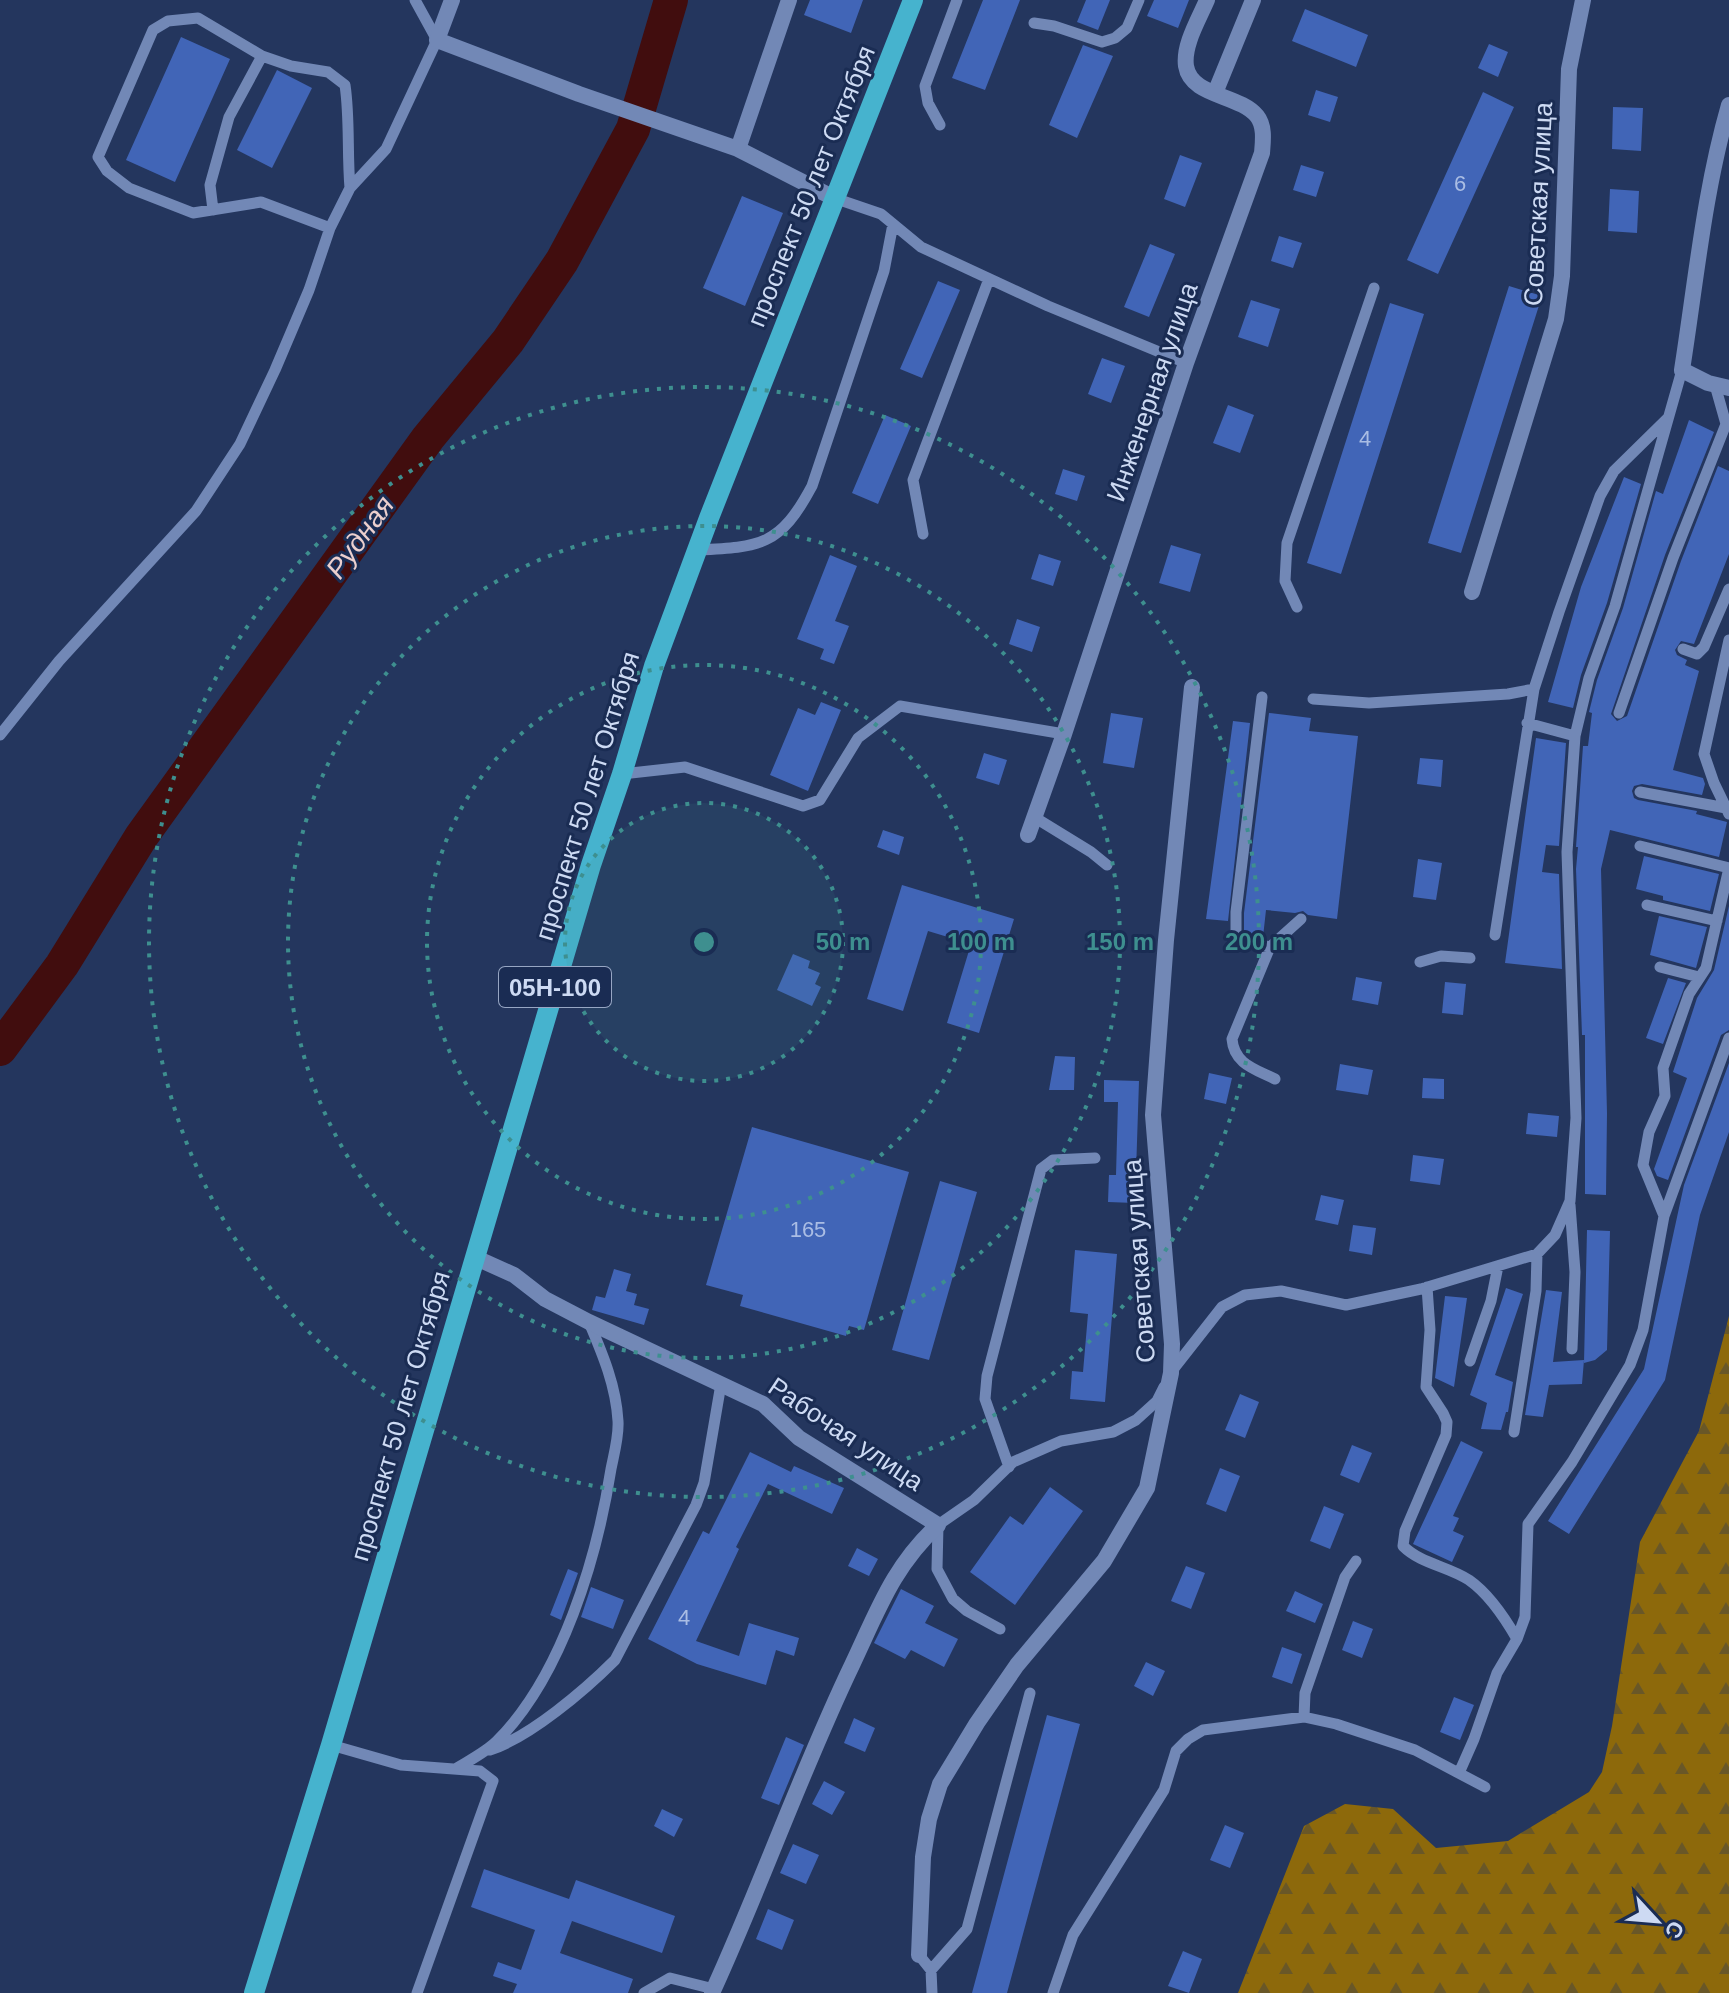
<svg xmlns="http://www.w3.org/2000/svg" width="1729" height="1993" viewBox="0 0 1729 1993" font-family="Arial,sans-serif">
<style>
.forest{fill:url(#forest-firs)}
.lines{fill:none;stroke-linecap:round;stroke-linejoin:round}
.river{stroke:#410d0e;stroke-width:34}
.building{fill:#4165b7}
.path{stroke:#679;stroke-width:3;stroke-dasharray:6 4;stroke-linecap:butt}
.service{stroke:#7288b6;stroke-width:11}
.minor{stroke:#7288b6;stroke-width:16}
.primary{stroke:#46b3ce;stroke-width:20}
.ring{fill:none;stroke:#3e8f8f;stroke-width:4;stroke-dasharray:4 8}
.labels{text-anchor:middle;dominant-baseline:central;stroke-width:6;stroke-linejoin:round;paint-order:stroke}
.number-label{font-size:22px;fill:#aabde4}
.shield{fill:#1a2c53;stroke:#97a6c3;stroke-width:2}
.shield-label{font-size:24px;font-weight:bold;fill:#cddaf3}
.street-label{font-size:26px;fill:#cddaf3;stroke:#1a2c53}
.water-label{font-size:28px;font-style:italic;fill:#eccfcd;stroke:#1a2c53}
.centre{fill:#3e8f8f;stroke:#1a2c53;stroke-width:4}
.ring-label{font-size:24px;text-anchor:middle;font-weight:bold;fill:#3e8f8f;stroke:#1a2c53;stroke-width:6;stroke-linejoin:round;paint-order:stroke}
</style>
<defs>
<pattern id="forest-firs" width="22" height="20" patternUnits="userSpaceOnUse" patternTransform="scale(2)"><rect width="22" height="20" fill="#8d690b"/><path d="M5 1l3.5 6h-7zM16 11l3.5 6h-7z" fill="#695727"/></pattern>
</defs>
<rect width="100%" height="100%" fill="#24365e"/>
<path class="forest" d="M1729 1316V1993H1238L1304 1826 1345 1804 1393 1809 1436 1848 1508 1841 1589 1792 1602 1772 1612 1726 1640 1542 1699 1431Z"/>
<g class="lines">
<path class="river" d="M0 1049 62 965 141 837 428 438 508 341 562 261 633 129 671 0"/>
</g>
<path class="building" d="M810 0H863L851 33 804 15Z
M983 0H1020L985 90 952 78Z
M1086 0H1110L1098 30 1077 22Z
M1154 0H1189L1178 28 1147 16Z
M1305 9 1368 35 1356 67 1292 41Z
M181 37 230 59 175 182 126 160Z
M1489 44 1508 52 1498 77 1478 68Z
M1083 45 1113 56 1077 138 1049 125Z
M277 70 312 88 272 168 237 150Z
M1316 90 1338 97 1330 122 1308 115Z
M1483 92 1514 107 1438 274 1407 260Z
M1613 107 1643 108 1641 151 1612 149Z
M1180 155 1202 163 1185 207 1164 199Z
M1301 165 1324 172 1316 197 1293 190Z
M1610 189 1639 191 1637 233 1608 231Z
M742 196 783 213 745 306 703 288Z
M1279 236 1302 243 1293 268 1271 261Z
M1150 244 1175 254 1149 317 1124 307Z
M938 281 960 290 922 378 900 369Z
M1509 286 1542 296 1461 553 1428 543Z
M1251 300 1280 309 1268 347 1238 337Z
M1390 303 1424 314 1341 574 1307 563Z
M1102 358 1125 366 1111 403 1088 394Z
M1228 405 1254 415 1240 453 1213 443Z
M885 415 911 426 878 504 852 493Z
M1689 420 1714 432 1665 555 1611 714 1617 721 1627 716 1681 561 1718 466 1729 471V554L1694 644 1681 641 1675 650 1677 655 1687 660 1685 665 1699 671 1673 770 1703 778 1705 784 1702 795 1642 784 1634 786 1632 791 1634 798 1638 800 1697 811 1696 814 1727 822 1719 857 1610 830 1601 869 1607 1113 1606 1195 1585 1194V1035H1582L1576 869 1578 847H1576L1583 746H1588L1592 713 1589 712 1597 680 1623 608 1656 491 1663 494Z
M1063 469 1085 476 1077 501 1055 494Z
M1624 477 1641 484 1607 603 1581 675 1573 708 1548 702 1581 587Z
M1171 545 1201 554 1190 592 1159 583Z
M1039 554 1061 561 1053 586 1031 579Z
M830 555 857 566 835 621 849 626 834 664 820 659 824 649 797 639Z
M1017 619 1040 627 1032 652 1009 644Z
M821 702 841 710 808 791 770 775 798 708 815 715Z
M1111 713 1143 718 1134 768 1103 763Z
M1269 713 1311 718 1309 731 1358 736 1337 919 1308 915 1303 911 1295 913 1266 910 1263 937 1244 933V913Z
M1233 721 1250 723 1228 921 1206 919Z
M1536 738 1566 743 1559 846 1546 845 1542 872 1559 874 1562 969 1505 963Z
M984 753 1007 760 999 785 976 778Z
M1420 758 1443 760 1441 787 1417 784Z
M883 830 904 837 899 855 877 847Z
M1644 856 1719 874 1710 911 1663 900V896L1636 889Z
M1418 859 1442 863 1436 900 1413 897Z
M902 885 1014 919 979 1033 947 1023 971 944 928 931 903 1011 867 999Z
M1729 906V1030L1721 1035 1668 1180 1657 1176 1654 1169 1687 1078 1673 1072 1697 998 1714 970Z
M1659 916 1707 927 1696 968 1650 955Z
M793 954 810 961 808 968 820 973 815 984 821 987 812 1006 777 990Z
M1356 977 1382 982 1378 1005 1352 1000Z
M1668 978 1686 983 1663 1044 1646 1038Z
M1445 982 1466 984 1463 1015 1442 1013Z
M1055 1056 1075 1057 1074 1090H1049Z
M1729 1063V1132L1700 1215 1665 1380 1569 1534 1548 1521 1644 1369 1684 1185Z
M1340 1064 1373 1070 1368 1095 1336 1090Z
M1209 1073 1232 1078 1226 1104 1204 1099Z
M1423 1078 1444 1079V1099L1422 1098Z
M1104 1080 1139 1081 1135 1203 1108 1202 1109 1175H1116L1118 1102H1104Z
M1528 1113 1559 1116 1557 1137 1526 1134Z
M752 1127 909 1172 864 1330 849 1326 846 1336 740 1306 743 1295 706 1285Z
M1413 1155 1444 1159 1440 1185 1410 1181Z
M940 1181 977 1192 929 1360 892 1350Z
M1321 1195 1344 1200 1338 1225 1315 1220Z
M1353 1225 1376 1228 1372 1255 1349 1251Z
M1587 1230 1610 1231 1607 1350 1595 1360 1584 1363Z
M1075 1250 1117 1254 1105 1402 1070 1399 1072 1371 1083 1372 1088 1314 1070 1312Z
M614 1269 631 1274 626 1291 637 1294 634 1305 649 1309 644 1325 592 1310 596 1296 605 1298Z
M1506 1288 1523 1294 1495 1375 1513 1382 1508 1412H1506L1501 1430 1481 1429 1487 1403 1470 1395Z
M1546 1290 1562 1292 1553 1362 1584 1360 1582 1384 1549 1385 1543 1417 1525 1415Z
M1445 1296 1467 1298 1454 1387 1435 1378Z
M1240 1394 1259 1402 1245 1438 1225 1430Z
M1461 1441 1483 1452 1453 1516 1459 1518 1453 1531 1464 1536 1452 1562 1413 1544Z
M1352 1445 1372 1453 1359 1483 1340 1475Z
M750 1452 791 1472 794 1466 844 1488 832 1514 768 1484 736 1547 739 1549 696 1641 739 1656 749 1623 799 1638 794 1656 776 1650 766 1685 697 1664 648 1639 703 1531 709 1534Z
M1220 1468 1240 1476 1226 1512 1206 1504Z
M1050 1487 1083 1511 1015 1605 970 1572 1010 1516 1023 1525Z
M1324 1506 1344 1514 1330 1549 1310 1541Z
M857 1548 878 1559 869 1576 848 1566Z
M1186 1566 1205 1573 1191 1609 1171 1601Z
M568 1569 578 1573 561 1620 550 1615Z
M591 1587 624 1600 613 1629 581 1617Z
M901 1589 934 1606 925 1623 958 1639 944 1667 911 1650 905 1659 874 1643Z
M1295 1591 1323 1604 1315 1623 1286 1611Z
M1353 1621 1373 1629 1362 1658 1342 1650Z
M1282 1647 1302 1654 1292 1684 1272 1677Z
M1146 1662 1165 1671 1153 1696 1134 1686Z
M1454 1697 1474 1705 1460 1740 1440 1732Z
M1047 1715 1080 1724 1007 1993H972Z
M854 1718 875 1728 865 1752 844 1743Z
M786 1737 804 1745 779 1805 761 1798Z
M824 1781 845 1792 832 1815 812 1804Z
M662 1809 683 1819 674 1837 654 1826Z
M1225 1825 1244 1833 1230 1868 1210 1860Z
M793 1844 819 1855 806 1884 780 1873Z
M484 1869 569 1899 576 1880 675 1916 662 1953 572 1921 560 1953 633 1979 628 1993H513L517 1984 493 1976 498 1962 521 1970 535 1930 471 1907Z
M768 1909 794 1920 782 1950 756 1939Z
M1183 1951 1202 1959 1189 1993 1168 1986Z"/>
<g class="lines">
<path class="path" d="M1536 132 1549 107"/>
<path class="service" d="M1034 23 1054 26 1102 42 1115 38 1127 28 1139 0
M940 125 928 103 925 86 957 0
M834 198 881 214 921 247 1048 306 1186 363
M213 210 210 185 229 117 262 56
M330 228 261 202 193 213 129 188 107 171 98 157 153 30 168 21 198 18 262 56 291 66 328 72 345 85C350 119 347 153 350 188
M923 534 913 480 989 279
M697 550C761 547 780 546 812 486L884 271 893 224
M1297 607 1285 581 1287 543 1374 288
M1729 640 1704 754 1714 783 1729 814
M1683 649 1697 654 1704 647 1729 589
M1262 697 1236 912V938L1244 942 1270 947 1301 919
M1313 699 1369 703 1508 694 1534 689
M1619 713 1673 558 1726 424 1715 385
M1527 723 1575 736
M0 735 59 661 196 511 240 444 275 370 309 290 330 228 350 188 386 149 437 40 415 0
M622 774 685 767 803 806 820 800 858 738 900 706 1064 734
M1640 792 1726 808
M1034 817 1091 852 1107 865
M1640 846 1729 868 1706 968 1689 994 1663 1068 1665 1096 1649 1132 1643 1165 1664 1216
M1647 905 1717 921
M1495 935 1534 689 1559 612 1600 496 1614 471 1668 418
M1270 947 1232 1039C1234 1064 1255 1069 1275 1079
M1420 962 1441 956 1470 958
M1660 967 1699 977
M1570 1205 1575 1272 1572 1349
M1427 1287 1430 1330 1426 1387 1443 1413 1447 1422 1446 1435 1405 1531 1403 1546C1421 1564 1448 1566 1469 1580 1489 1594 1505 1618 1517 1639
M1470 1361 1491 1301 1498 1266
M1171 1372 1222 1307 1245 1295 1281 1291 1346 1305 1421 1289 1537 1254 1555 1235 1570 1201 1576 1118 1567 852 1575 736 1589 678 1615 606 1682 370
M1514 1432 1536 1291 1537 1254
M1009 1467 985 1399 987 1376 1041 1169 1053 1160 1095 1158
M1000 1629 967 1611 953 1599 937 1569 938 1525 974 1500 1013 1462 1061 1441 1113 1432 1136 1420 1157 1401 1164 1387
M1304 1717 1305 1693 1345 1577 1356 1561
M331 1745 401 1765 480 1771 493 1781 417 1993
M490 1750C530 1737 585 1690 615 1660L696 1505 704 1483 721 1384
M457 1768C470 1760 486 1752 497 1741 562 1676 597 1558 611 1469 614 1454 619 1436 618 1421 616 1386 603 1355 589 1322
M1459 1773 1474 1739 1497 1673 1517 1639 1525 1617 1528 1524 1572 1462 1630 1365 1643 1330 1664 1216 1729 1038
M919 1955 931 1970 932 1993
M931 1970 967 1929 1030 1693
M644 1993 670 1978 714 1989
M1053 1993 1073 1935 1164 1790 1176 1751 1188 1739 1203 1730 1304 1717 1336 1724 1415 1750 1485 1787"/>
<path class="minor" d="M452 0 437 40 579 94 738 149
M789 0 738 149 834 198
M1215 93 1253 0
M1729 105C1704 192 1696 281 1682 370L1708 383 1729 388
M1472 592 1556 319 1562 276 1569 69 1583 0
M1028 835 1064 734 1186 363 1262 153C1263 141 1265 126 1257 116 1239 94 1191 97 1186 66 1183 45 1199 19 1207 0
M474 1257 514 1275 545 1299 589 1322 763 1404 799 1438 938 1525C894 1565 878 1610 853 1663 801 1771 762 1884 712 1993
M919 1955 923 1857 929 1819 940 1784 977 1723 1017 1665 1104 1561 1147 1488 1171 1373 1172 1344 1153 1115 1166 940 1192 687"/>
<path class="primary" d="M254 1993 331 1745 591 865 622 774 654 666 709 518 913 0"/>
</g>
<circle cx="704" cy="942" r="139" fill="#3e8f8f" fill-opacity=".12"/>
<g class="ring">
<circle cx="704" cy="942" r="139"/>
<circle cx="704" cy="942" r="277"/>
<circle cx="704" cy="942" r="416"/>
<circle cx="704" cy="942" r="555"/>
</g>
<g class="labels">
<g class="number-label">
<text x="1460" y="183">6</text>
<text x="1365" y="438">4</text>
<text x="808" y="1229">165</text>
<text x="684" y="1617">4</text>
</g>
<rect class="shield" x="499" y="967" width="112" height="40" rx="6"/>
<g class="shield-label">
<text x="555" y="987">05Н-100</text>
</g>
<g class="street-label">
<text transform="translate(811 186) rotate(-68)">проспект 50 лет Октября</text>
<text transform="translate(1538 204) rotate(-87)">Советская улица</text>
<text transform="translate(1152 392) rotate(-71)">Инженерная улица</text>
<text transform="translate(587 796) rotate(-73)">проспект 50 лет Октября</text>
<text transform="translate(1139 1261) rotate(-94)">Советская улица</text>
<text transform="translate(400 1416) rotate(-74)">проспект 50 лет Октября</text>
<text transform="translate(846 1434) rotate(34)">Рабочая улица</text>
</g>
<g class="water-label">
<text transform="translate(360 537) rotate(-54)">Рудная</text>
</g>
</g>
<circle cx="704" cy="942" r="12" class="centre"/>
<g class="ring-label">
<text x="843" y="950">50 m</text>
<text x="981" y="950">100 m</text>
<text x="1120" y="950">150 m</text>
<text x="1259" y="950">200 m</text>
</g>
<g transform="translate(1657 1921) rotate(116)" stroke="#1a2c53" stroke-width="6" paint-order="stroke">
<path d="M0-6L14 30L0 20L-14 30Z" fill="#cddaf3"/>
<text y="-12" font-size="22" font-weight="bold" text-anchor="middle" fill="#cddaf3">С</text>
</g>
</svg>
